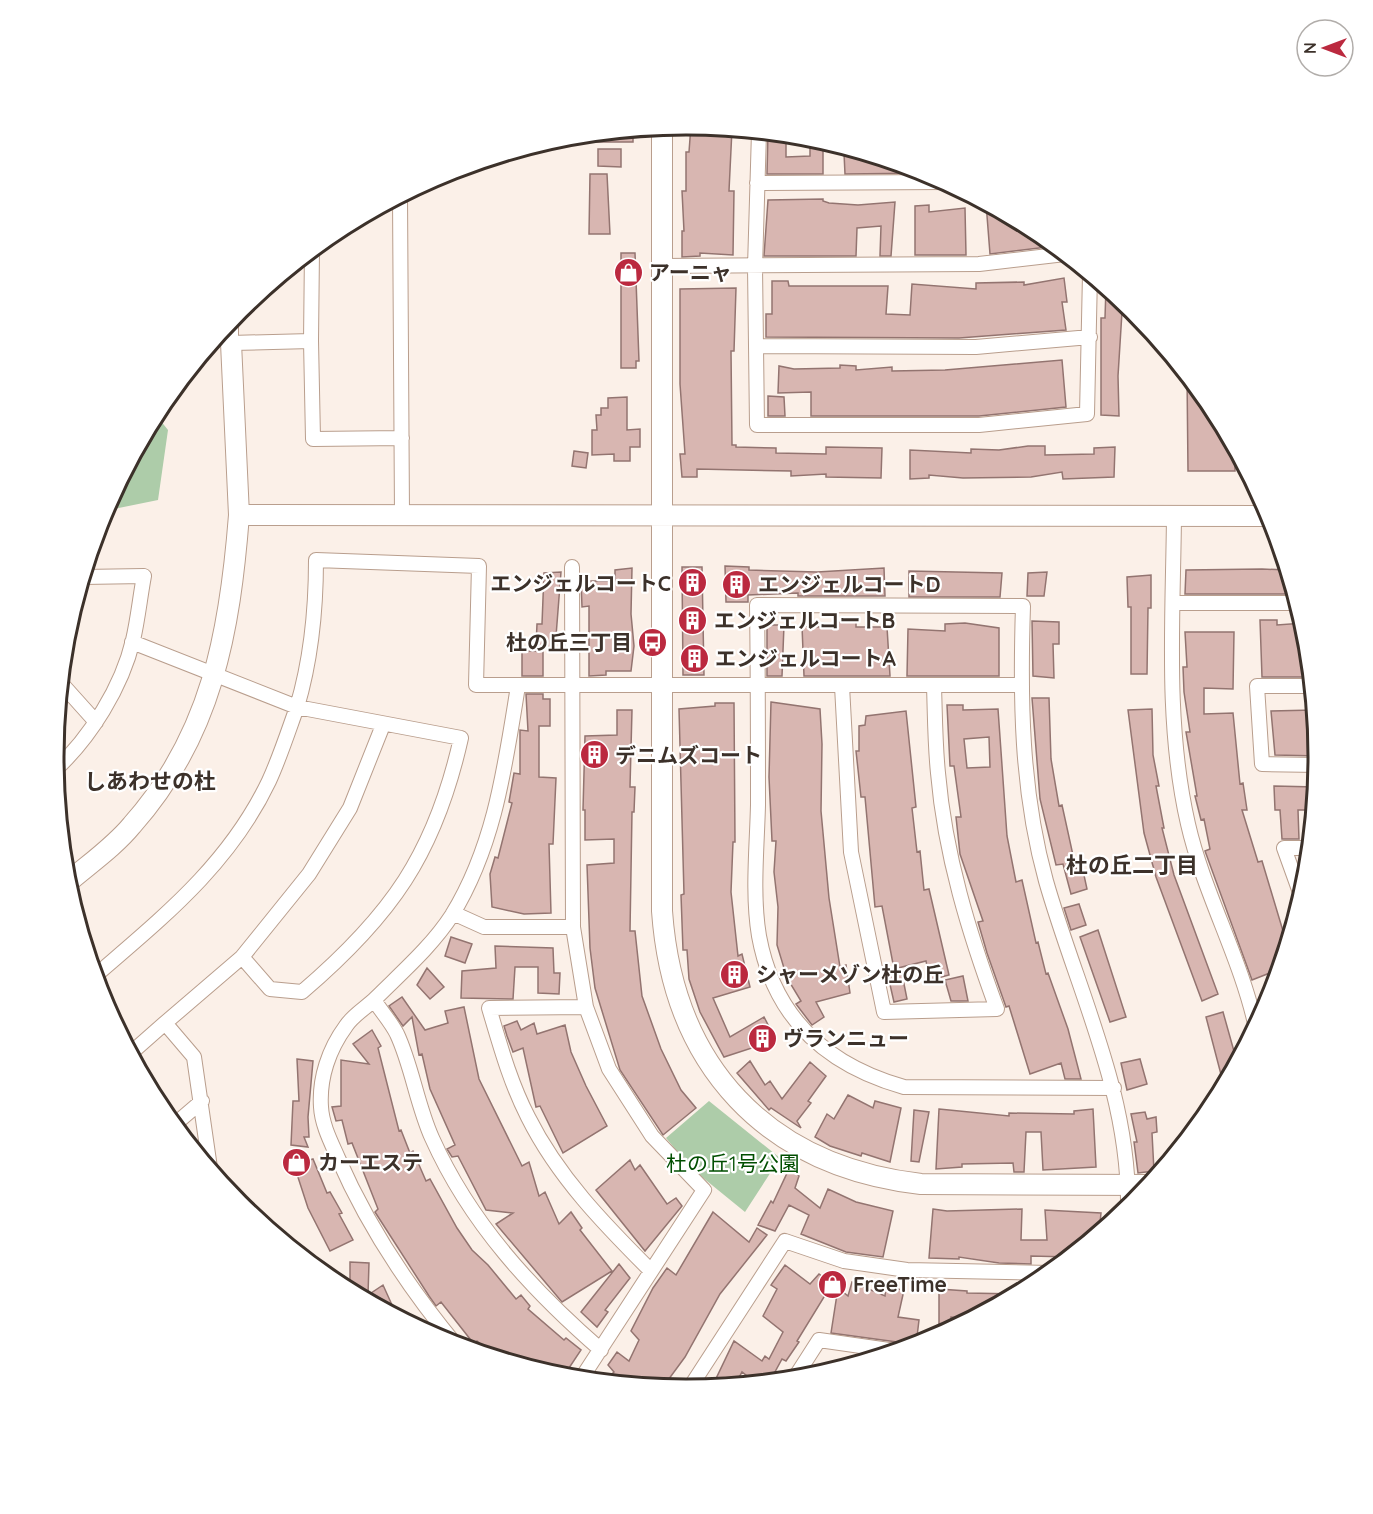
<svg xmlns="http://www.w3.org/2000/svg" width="1373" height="1514" viewBox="0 0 1373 1514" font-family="Quicksand,'Noto Sans JP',sans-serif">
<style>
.green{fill:#adcca9}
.building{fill:#d8b6b1;stroke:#937470;stroke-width:1.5;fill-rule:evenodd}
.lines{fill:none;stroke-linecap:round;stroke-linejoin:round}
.street-casing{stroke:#b99e8d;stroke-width:16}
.secondary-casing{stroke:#b99e8d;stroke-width:22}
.street{stroke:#fff;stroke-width:14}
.secondary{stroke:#fff;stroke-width:20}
.labels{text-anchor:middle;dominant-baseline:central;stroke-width:4.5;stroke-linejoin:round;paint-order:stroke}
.poi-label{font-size:21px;font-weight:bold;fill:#3c312a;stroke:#fff;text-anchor:start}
.park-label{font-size:21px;fill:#014e00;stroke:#fff}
.neighbourhood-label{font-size:22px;font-weight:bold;fill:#3c312a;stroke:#fff}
.rim{fill:none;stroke:#3c312a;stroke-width:3}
</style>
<rect width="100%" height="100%" fill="#fbf0e8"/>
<path class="green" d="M156 415 168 430 158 500 104 511Z
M709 1101 780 1158 745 1212 691 1168 666 1138Z"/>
<path class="building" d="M691 125 732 129 729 191H734L733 255 700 253V256L682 257V231H684L682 191H686V152H689Z
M633 130V142H596V133Z
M768 133 786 134V157L810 156V137L823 141V174H767Z
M598 149H621V167L598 166Z
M844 153H865L929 173 845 174Z
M590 174H607L610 234H589Z
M823 199V201L829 203 858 205 895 202 891 256H880L881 226 857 228 856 256H764L768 200Z
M986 203 1038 231 1056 246 990 254Z
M929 205V212L965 208 966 255H915V206Z
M621 253H635L639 361H636V368H621Z
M1064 278 1067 302H1062L1066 330 959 338 766 337V314H772V281H788L789 286H888L886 314 910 315 912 284 976 289V283L1024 282V285Z
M1106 287 1136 313 1122 312 1118 376 1119 416 1101 415V318H1105Z
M736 288 734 351H731L732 445H736V447L776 448V453L826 454V447L882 448 881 478 826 477V474L791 476V471L697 469V477H682L680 454H685L680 384V289Z
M1062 360 1066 407 979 416H811V392L778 393 779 366 794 369 840 368V365L856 366V370L892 367V371L945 370Z
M1187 375 1213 406 1235 447V471H1188Z
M768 396 784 397 785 416H768Z
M627 397V430L640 429V447H630V461H614V454L592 455V430H597L596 415H601V408H608V398Z
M1028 446H1045V455L1094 454V448L1115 447 1114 477 1063 479 1062 472 1031 477 963 478 929 475V478L910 479V450L971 453V449L999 450Z
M574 451 588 453 586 468 572 466Z
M725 566 749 567V570L817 572 884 568 885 596H798V593L748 595V602H726Z
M682 567H702L704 675H683Z
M632 568 631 614 634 646 631 671H606V675L589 676V606L582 607 581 581H615V570Z
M1262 569 1288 570 1295 594H1185L1186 570Z
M909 571 1002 573 1000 597H909Z
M561 572 555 649 536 646 537 624H542L544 573Z
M1047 572 1044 596H1027L1028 573Z
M1151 575V608H1148L1147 674H1131V607H1128L1127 577Z
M1260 620H1277V625L1304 623 1309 660V677H1262Z
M1032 621 1059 622V644H1053L1054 678 1033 676Z
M838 622H856V627H887L890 676H804L802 626 838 628Z
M965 623 999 628V676H907L908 629 945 631V624Z
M767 625H784L782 676H767Z
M1185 632H1234L1233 689 1204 688V714L1233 713 1240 784 1243 783 1247 810H1242L1258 862 1262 861 1283 931H1287L1289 938 1280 969 1252 980 1205 851 1210 849 1204 819 1201 820 1195 796H1197L1186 732H1190L1184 692 1183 667H1187Z
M522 651H543V676H522Z
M526 694H543V699H550V726H539V777L556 778 553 844H549L551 913 524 914 492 907 490 874 495 857 498 858 512 803 509 802 514 773 520 774V730L528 731Z
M1032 698H1049L1051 759 1059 806 1062 805 1076 869 1082 866 1087 889 1071 894 1063 864 1056 865 1040 799Z
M771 702 820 709 822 744 821 811 829 898 840 967 846 965 850 993 816 1002 824 1017 812 1025 796 1004 801 1001 787 978 777 945 778 907 774 872 776 841H772L769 777Z
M715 703H734L735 842H733L731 892 738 956 742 954 750 987 713 998 730 1037 764 1017 776 1040 724 1057 700 1012 689 979 687 950H683L681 895 684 894 679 709 715 706Z
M947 705H963V710L998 709 1007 836 1016 882 1022 880 1036 943 1038 942 1046 974 1048 973 1068 1029 1081 1079H1065L1061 1063 1030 1074 1009 1006 1006 1007 987 953 978 922 983 921 960 854 956 817H961L954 766H950ZM989 737 990 767 967 768 964 739Z
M1152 709 1153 755 1159 786H1156L1164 828H1162L1174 875 1218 994 1202 1001 1156 877 1144 833 1128 710Z
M617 710H632L630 787H635L634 812H632L630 931H635L642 996 661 1049 681 1090 696 1108 663 1135 620 1070 595 988 590 948 587 865 614 863V839L585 840V810H583L585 736 617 735Z
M1314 710 1319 756 1275 755 1271 711Z
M906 711 916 807 912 808 917 852 920 851 924 890 929 889 949 975 930 980 926 961 894 969 882 906 875 907 865 797H861L856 751H859V726L865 725 866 716Z
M1274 786 1316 787 1314 810H1298L1299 839H1282L1280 810H1275Z
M1079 904 1086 925 1071 930 1064 908Z
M1098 930 1126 1017 1110 1022 1080 937Z
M451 937 472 944 465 963 445 956Z
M495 946 553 948 554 973H560L559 994 538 993V967H515L513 999 461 998 462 971 496 968Z
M427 968 444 987 430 999 417 985Z
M902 974 907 999 894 1002 888 976Z
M963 976 968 1001H951L945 980Z
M402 997 425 1030 448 1023 445 1011 464 1007 479 1079 522 1166 529 1162 539 1196 545 1192 559 1224 571 1212 582 1228 580 1230 612 1271 562 1302 496 1224 513 1213 486 1210 458 1156 452 1157 447 1149 455 1145 430 1089 422 1054 419 1055 412 1017 403 1026 389 1006Z
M1223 1012 1237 1062 1224 1086 1206 1017Z
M517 1021 521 1030 534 1023 537 1034 565 1025 571 1052 586 1086 607 1126 563 1153 540 1106 536 1107 523 1048 513 1052 507 1036 504 1026Z
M372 1030 381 1046 378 1048 399 1131 401 1130 410 1153 413 1151 426 1181 430 1179 457 1228 472 1250 488 1265 516 1299 521 1295 530 1306 528 1309 564 1340 566 1338 581 1350 563 1377 493 1356 477 1341 474 1344 441 1302 436 1306 429 1296 375 1212 378 1209 352 1143 348 1144 342 1120 336 1121 332 1107 341 1106V1060L369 1064 353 1044Z
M297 1059 313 1061 308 1117 309 1137H304L308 1147 291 1145 293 1101H299Z
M1140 1059 1147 1084 1127 1090 1121 1063Z
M750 1061 765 1085 770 1081 782 1099 810 1062 826 1076 808 1101 811 1103 797 1121 801 1128 771 1108 769 1110 737 1073Z
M848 1095 873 1108 875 1101 901 1108 890 1162 862 1153 861 1156 830 1146 815 1137 827 1114 834 1119Z
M939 1109 1009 1116V1113L1074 1114V1111L1093 1109 1096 1167 1043 1170 1041 1132H1026L1024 1172H1014L1013 1163 962 1164V1167L936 1169Z
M914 1110 929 1112 919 1162 911 1161Z
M1145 1112 1147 1119 1156 1117 1157 1132 1152 1133 1154 1171 1138 1173 1134 1142H1137L1131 1114Z
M313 1159 327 1193 330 1192 342 1213 339 1214 353 1240 330 1251 308 1208 294 1165Z
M630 1160 635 1170 640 1165 667 1204 676 1198 682 1206 645 1251 596 1190Z
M789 1169 799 1176 795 1188 820 1208 828 1189 856 1202 893 1211 883 1257 846 1252 801 1234 809 1215 789 1205 775 1231 758 1225 771 1201 773 1203Z
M933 1209 947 1211 1022 1209 1021 1240H1047L1045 1210 1101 1213 1099 1233 1070 1257 1031 1256V1264L999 1263 959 1257V1259L929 1258Z
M713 1212 749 1242 757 1228 767 1235 720 1294 685 1357 663 1387 618 1383 609 1377 614 1372 608 1365 617 1352 629 1361 639 1340 631 1331 653 1288 667 1268 676 1275Z
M350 1262 369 1263 368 1295 383 1285 397 1316 350 1291Z
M619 1264 630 1278 605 1310 608 1312 597 1327 581 1312Z
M785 1265 810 1284 819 1274 832 1284 797 1341 799 1342 786 1361 782 1359 770 1381 756 1383 742 1372 735 1385 712 1387 734 1341 762 1361 765 1356 769 1359 783 1332 763 1316 777 1289 771 1285Z
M852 1282 885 1296 886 1287 904 1290 898 1317 919 1320 916 1345 903 1346 897 1342 831 1333 838 1288 848 1296Z
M939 1289 967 1291V1293L1017 1294 970 1319 951 1317V1329L939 1336Z"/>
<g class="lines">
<defs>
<path id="street" d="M759 132 755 267 757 425H979L1087 414 1090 274
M757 183 946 182
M400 197 402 515
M662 266 979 264 1065 254
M231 320V343L311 341 313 439 402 438
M311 341 312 250
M757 346 976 347 1090 337
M1174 516C1173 619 1165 724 1188 824 1204 894 1241 958 1256 1028
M1173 603H1298
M61 683 96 722
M842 686 851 852 884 1012 997 1009C969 933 945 855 938 773 935 744 935 715 934 686
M1312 686H1257L1262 764 1318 765
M55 770C90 738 122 687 133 640 138 619 140 597 144 576L83 577
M1302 898 1284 848H1310
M453 913 484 927H573L572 567
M573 927 586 1007 609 1069 652 1136 704 1190 581 1379
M242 957 309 874 350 808 383 725
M95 976C163 917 229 865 269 781 280 757 288 732 297 707L132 642
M374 1000C381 1011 391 1022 397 1034 412 1066 417 1105 432 1138 470 1223 532 1290 601 1350
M586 1007 489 1008C500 1045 510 1082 528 1117 558 1177 604 1224 651 1271
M165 1023 242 957 270 989 302 992C391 916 435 854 461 738L297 707C311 660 316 610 316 560L479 566 476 685H1020
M131 1053 165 1023 194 1057 210 1168
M1114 1088 904 1087C826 1065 774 1018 759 936 752 894 757 847 758 805 758 738 758 672 757 605L1023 606C1020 699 1021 791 1046 881 1077 990 1130 1093 1128 1209
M174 1125 202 1101
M456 1345C408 1287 368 1227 338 1158 331 1142 322 1125 321 1107 319 1078 329 1049 346 1026 353 1015 366 1008 376 998 402 972 432 946 452 915 495 845 505 766 518 686
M794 1379 819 1340 896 1351
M689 1389 785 1241 844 1261 907 1270 1050 1273"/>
<path id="secondary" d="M662 127V911C673 1066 766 1166 921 1184L1150 1185
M231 343 239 515
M67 883C89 864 114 847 132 825 212 735 230 631 239 515L1271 516"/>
</defs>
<use href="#street" class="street-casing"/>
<use href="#secondary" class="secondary-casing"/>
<use href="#street" class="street"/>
<use href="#secondary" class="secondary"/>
</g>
<defs>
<symbol id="shop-disc" viewBox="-11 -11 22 22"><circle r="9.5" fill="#bb293f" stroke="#fff"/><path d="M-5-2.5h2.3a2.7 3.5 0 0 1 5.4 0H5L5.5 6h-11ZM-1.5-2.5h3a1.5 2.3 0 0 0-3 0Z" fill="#fff"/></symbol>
<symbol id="building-disc" viewBox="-11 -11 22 22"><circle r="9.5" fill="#bb293f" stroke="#fff"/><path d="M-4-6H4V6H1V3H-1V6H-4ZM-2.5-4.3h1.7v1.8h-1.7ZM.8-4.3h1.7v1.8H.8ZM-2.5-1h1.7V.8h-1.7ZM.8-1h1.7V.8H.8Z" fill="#fff"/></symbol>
<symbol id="bus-disc" viewBox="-11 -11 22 22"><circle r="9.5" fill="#bb293f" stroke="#fff"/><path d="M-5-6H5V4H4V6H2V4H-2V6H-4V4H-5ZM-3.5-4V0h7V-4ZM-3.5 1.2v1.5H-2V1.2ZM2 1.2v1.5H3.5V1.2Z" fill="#fff"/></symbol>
</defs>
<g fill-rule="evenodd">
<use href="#shop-disc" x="612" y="256" width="33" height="33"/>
<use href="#building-disc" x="676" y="566" width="33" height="33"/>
<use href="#building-disc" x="720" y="568" width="33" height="33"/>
<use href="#building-disc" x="676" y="604" width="33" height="33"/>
<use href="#bus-disc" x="636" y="626" width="33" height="33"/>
<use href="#building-disc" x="678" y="642" width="33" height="33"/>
<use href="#building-disc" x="578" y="738" width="33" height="33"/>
<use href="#building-disc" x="718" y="958" width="33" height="33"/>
<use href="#building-disc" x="746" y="1022" width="33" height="33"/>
<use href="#shop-disc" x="280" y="1146" width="33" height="33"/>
<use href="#shop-disc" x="816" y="1268" width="33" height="33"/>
</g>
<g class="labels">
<g class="poi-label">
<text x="649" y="272">アーニャ</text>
<text x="671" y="583" text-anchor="end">エンジェルコートC</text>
<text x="758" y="584">エンジェルコートD</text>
<text x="714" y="620">エンジェルコートB</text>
<text x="632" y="642" text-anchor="end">杜の丘三丁目</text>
<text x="715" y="658">エンジェルコートA</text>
<text x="615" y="755">デニムズコート</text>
<text x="756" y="974">シャーメゾン杜の丘</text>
<text x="783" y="1038">ヴランニュー</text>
<text x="318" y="1162">カーエステ</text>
<text x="853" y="1284">FreeTime</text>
</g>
<g class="park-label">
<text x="733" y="1163">杜の丘1号公園</text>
</g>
<g class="neighbourhood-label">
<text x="150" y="781">しあわせの杜</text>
<text x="1132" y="865">杜の丘二丁目</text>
</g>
</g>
<path d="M0 0H1373V1514H0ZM64 757a622 622 0 1 1 1244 0a622 622 0 1 1-1244 0Z" fill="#fff" fill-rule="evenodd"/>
<path class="rim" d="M64 757a622 622 0 1 1 1244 0a622 622 0 1 1-1244 0Z"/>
<g transform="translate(1325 48) rotate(270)"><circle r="28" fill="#ffffff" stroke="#b1adaa" stroke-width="1.5"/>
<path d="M0-4.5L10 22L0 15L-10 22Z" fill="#bb293f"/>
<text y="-9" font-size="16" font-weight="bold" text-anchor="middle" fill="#3c312a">N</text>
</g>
</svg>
